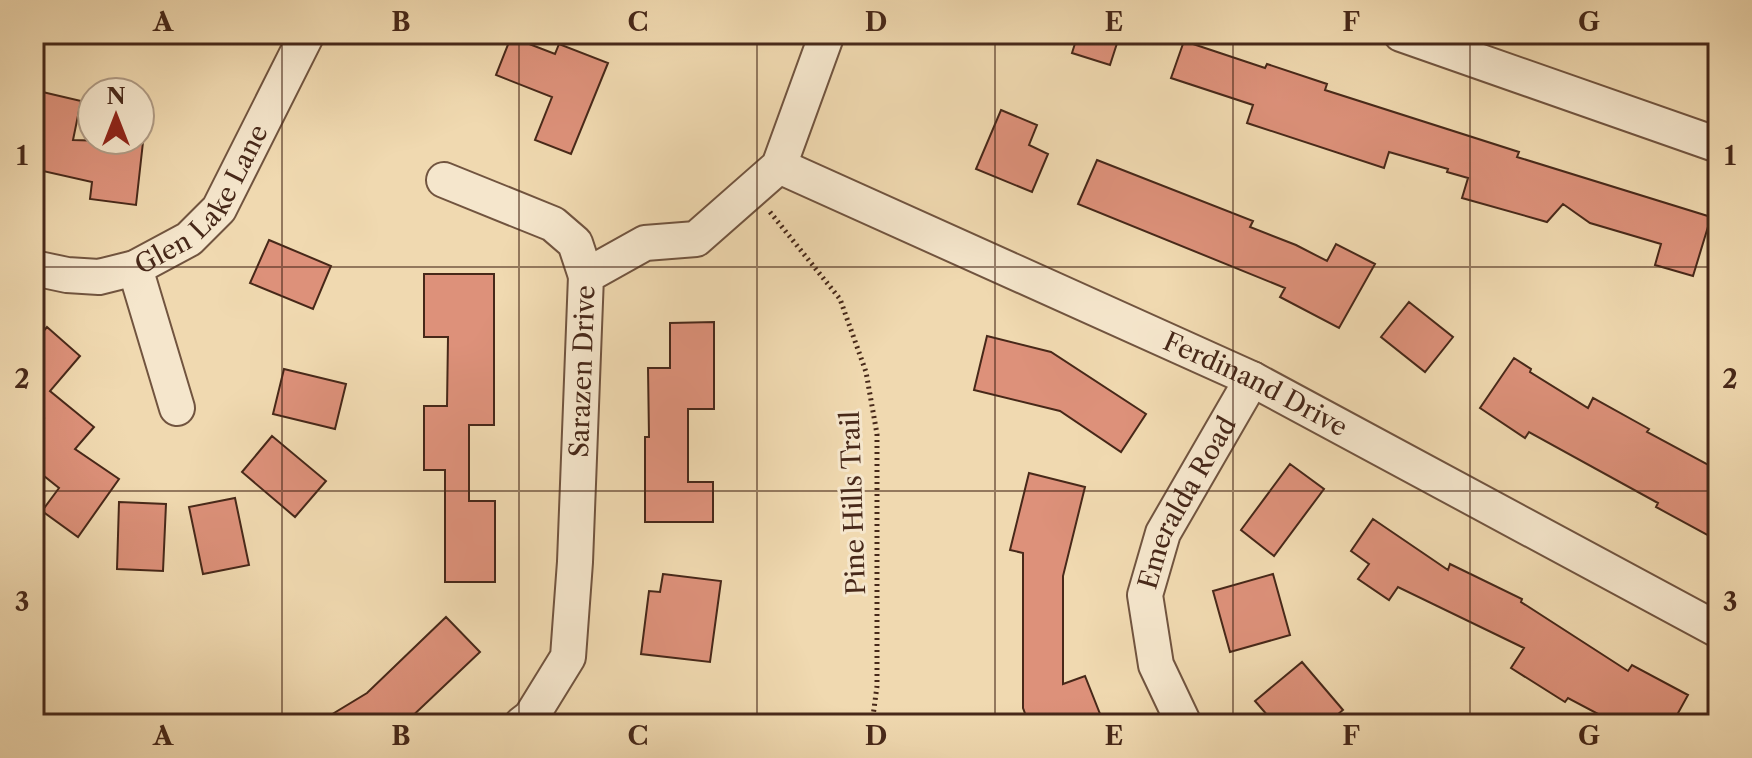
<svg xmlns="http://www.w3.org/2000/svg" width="1752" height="758" viewBox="0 0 1752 758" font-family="'Libre Caslon Text',serif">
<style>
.building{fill:#dd917a;stroke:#472819;stroke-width:2}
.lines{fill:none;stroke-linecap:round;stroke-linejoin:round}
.minor-casing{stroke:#71543f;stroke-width:38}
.path{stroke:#472819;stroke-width:5;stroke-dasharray:2 4;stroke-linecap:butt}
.minor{stroke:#f5e6cc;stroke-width:34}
.grid{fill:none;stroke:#472819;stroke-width:2;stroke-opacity:0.55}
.labels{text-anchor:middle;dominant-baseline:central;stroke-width:6;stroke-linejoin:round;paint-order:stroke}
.street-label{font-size:26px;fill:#472819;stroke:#f5e6cc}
.neatline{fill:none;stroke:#472819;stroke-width:3}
.grid-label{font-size:26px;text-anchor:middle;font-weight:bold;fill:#472819}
</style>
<rect width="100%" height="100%" fill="#f0d9b0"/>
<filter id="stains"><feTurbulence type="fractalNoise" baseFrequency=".0025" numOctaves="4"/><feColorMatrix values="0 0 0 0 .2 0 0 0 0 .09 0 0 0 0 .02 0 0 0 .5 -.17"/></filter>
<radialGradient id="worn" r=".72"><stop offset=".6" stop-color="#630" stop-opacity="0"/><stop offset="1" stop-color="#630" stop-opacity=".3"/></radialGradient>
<path class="building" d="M1078 34H1120L1110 65 1072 53Z
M511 37 555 54 559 44 608 63 571 154 535 140 552 97 496 75Z
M1184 41 1265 68 1267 64 1327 84 1325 90 1519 152 1517 157 1711 217 1693 276 1655 265 1661 244 1590 223 1563 204 1547 222 1462 198 1468 178 1447 172 1448 169 1389 152 1384 168 1247 123 1253 105 1171 78Z
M34 90 81 101 73 140 143 142 136 205 90 199 92 182 34 169Z
M1001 110 1037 125 1029 145 1048 154 1032 192 976 169Z
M1097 160 1253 221 1250 227 1296 245 1327 261 1336 244 1375 264 1339 328 1280 297 1285 288 1078 204Z
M269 240 331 266 313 309 250 283Z
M424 274H494V425H469V501H495V582H445V470H424V406H447L448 337H424Z
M1409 302 1453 337 1425 372 1381 337Z
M714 322V409H688V482H713V522H645V437H649L648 368H670V323Z
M47 327 80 356 50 391 94 427 75 449 119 479 78 537 42 511 59 488 34 468V430L44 418 34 409V342Z
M987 336 1051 352 1146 414 1121 452 1060 411 974 390Z
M1514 358 1531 369 1530 372 1588 408 1593 398 1649 429 1647 432 1718 470V524L1711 537 1656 507 1658 503 1529 432 1525 438 1480 408Z
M284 369 346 384 335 429 273 414Z
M272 436 326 481 295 517 242 472Z
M1290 464 1324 489 1274 556 1241 530Z
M1029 473 1085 487 1063 576V684L1085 676 1104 724H1029L1023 708V553L1010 550Z
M235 498 249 565 203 574 189 507Z
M119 502 166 504 163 571 117 569Z
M1373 519 1448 570 1450 564 1522 599 1521 602 1628 671 1632 665 1688 695 1672 724H1617L1568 698 1565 702 1511 668 1524 648 1398 587 1389 600 1358 579 1369 564 1351 551Z
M663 574 721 581 710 662 641 654 649 591 660 592Z
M1273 574 1290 635 1230 652 1213 591Z
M446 617 480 652 404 724H316L367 693Z
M1302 662 1343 710 1326 724H1275L1255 701Z"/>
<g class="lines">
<defs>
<g id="minor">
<path d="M1401 34 1718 145"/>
<path id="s1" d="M779 166 1252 379 1718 630"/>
<path d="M444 180 553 224 575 243 586 276"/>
<path id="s2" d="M34 268 67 275 99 277 135 268 189 239 219 209 307 34"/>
<path d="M135 268 177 408"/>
<path id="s3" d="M522 724 531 717 568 657 575 562 586 276 645 243 696 239 779 166 827 34"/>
<path id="s4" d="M1184 724 1156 665 1145 595 1163 533 1252 379"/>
</g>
</defs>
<use href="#minor" class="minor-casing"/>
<path class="path" d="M770 212 840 299 866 372 877 434V686L872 724"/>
<use href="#minor" class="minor"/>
</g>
<path class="grid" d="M282 34V724M519 34V724M757 34V724M995 34V724M1233 34V724M1470 34V724M34 267H1718M34 491H1718"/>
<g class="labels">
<g class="street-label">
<text stroke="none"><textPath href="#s2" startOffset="202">Glen Lake Lane</textPath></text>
<text stroke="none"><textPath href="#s3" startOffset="368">Sarazen Drive</textPath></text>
<text stroke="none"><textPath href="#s1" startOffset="524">Ferdinand Drive</textPath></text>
<text transform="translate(853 503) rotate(-92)">Pine Hills Trail</text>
<text stroke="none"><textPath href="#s4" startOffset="238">Emeralda Road</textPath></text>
</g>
</g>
<rect width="1752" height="758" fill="none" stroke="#f0d9b0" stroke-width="88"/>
<g transform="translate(116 116)"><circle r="38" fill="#f5e6cc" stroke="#af9a84" stroke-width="2"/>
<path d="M0-6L14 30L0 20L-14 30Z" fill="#8f2418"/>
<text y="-12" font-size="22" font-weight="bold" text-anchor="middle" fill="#472819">N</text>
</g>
<rect x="44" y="44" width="1664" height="670" class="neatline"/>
<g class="grid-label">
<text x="163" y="31">A</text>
<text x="401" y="31">B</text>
<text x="638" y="31">C</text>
<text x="876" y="31">D</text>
<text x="1114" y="31">E</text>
<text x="1351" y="31">F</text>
<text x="1589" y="31">G</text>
<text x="22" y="165">1</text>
<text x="1730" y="165">1</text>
<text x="22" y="388">2</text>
<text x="1730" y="388">2</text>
<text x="22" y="611">3</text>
<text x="1730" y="611">3</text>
<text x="163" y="745">A</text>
<text x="401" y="745">B</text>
<text x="638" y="745">C</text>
<text x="876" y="745">D</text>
<text x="1114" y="745">E</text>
<text x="1351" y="745">F</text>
<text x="1589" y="745">G</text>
</g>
<rect width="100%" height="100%" filter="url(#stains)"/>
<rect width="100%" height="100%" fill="url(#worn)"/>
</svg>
